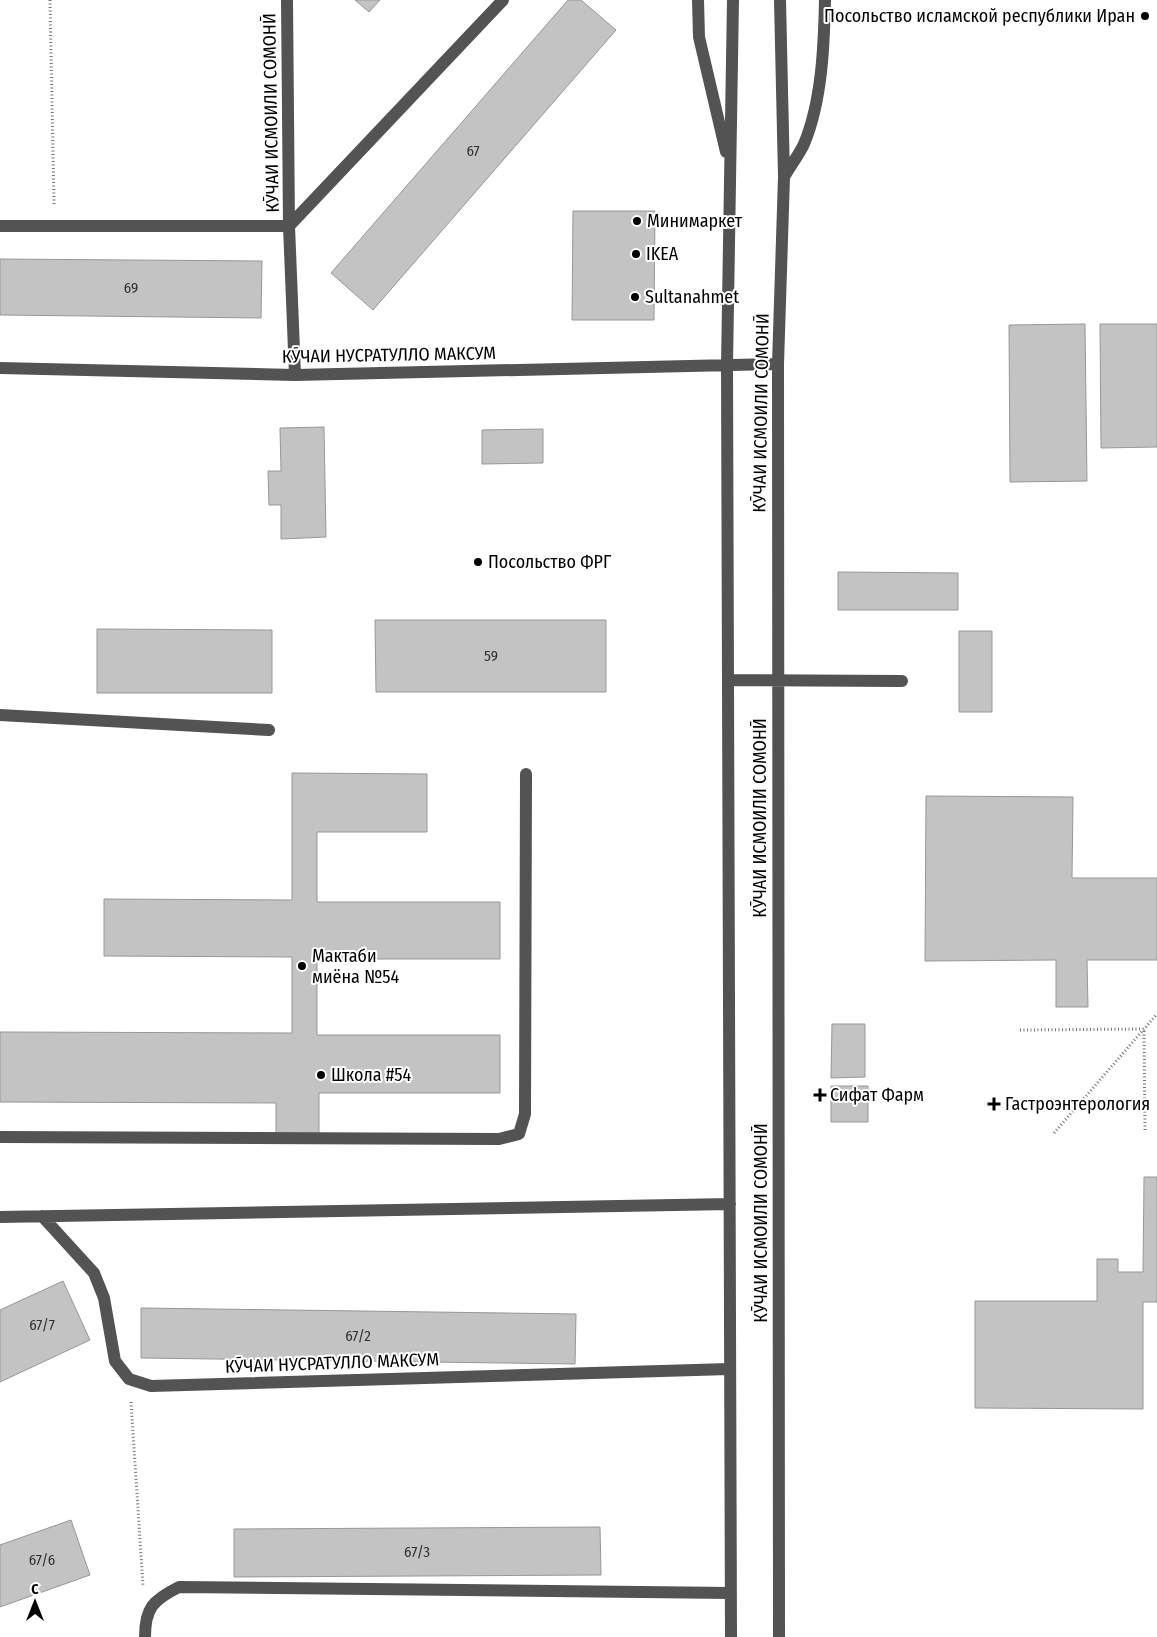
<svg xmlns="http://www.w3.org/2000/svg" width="1157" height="1637" viewBox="0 0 1157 1637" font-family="'Fira Sans Condensed',sans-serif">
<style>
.building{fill:#c3c3c3;stroke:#979797}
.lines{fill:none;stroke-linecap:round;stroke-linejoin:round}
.path{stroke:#757575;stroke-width:3;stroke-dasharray:1 2.5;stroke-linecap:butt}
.minor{stroke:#535353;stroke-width:12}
.poi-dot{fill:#000;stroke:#fff;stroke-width:2}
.labels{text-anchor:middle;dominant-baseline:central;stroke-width:4;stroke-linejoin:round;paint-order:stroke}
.number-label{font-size:15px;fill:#313131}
.poi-label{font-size:18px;fill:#000;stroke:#fff;text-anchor:start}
.street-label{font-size:18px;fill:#000;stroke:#fff}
</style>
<rect width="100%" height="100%" fill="#fff"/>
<path class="building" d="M355 0H380L369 12Z
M568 0H581L616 30 373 310 331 273Z
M573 211H655L654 320H572Z
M0 259 262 261 261 318 0 315Z
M1085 324 1087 481 1010 482 1009 325Z
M1100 324H1157V447L1101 448Z
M324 427 326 537 281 539V505H269L268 471H281L280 428Z
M543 429V463L482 464V430Z
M838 572 958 573V610H838Z
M375 620H606V692H376Z
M97 629 272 630V693H97Z
M959 631H992V712H959Z
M292 773 427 774V832H317V902H500V959H317V1035H500V1093H319V1136H276V1103L0 1102V1032L292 1033V957L104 956V899L292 900Z
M926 796 1073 797 1072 878H1157V960H1087L1088 1007H1056V960L925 961Z
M832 1024H865V1077L831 1078Z
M831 1086H868V1122H831Z
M1144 1177H1157V1302H1143V1409L975 1408V1301H1097V1259H1118V1272H1143Z
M63 1281 90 1340 0 1382V1310Z
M141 1308 576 1314 575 1364 141 1358Z
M71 1520 90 1575 0 1607V1545Z
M600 1527 601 1575 234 1577V1529Z"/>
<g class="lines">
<path class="path" d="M50 0 54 204
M1020 1030 1144 1029 1145 1132
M1054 1133 1157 1014
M131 1402 143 1586"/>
<path class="minor" d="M287 0 289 226 295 375
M698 0 699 37 726 152
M784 177C790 166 799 155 804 144 822 101 824 46 825 0
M0 226H289L503 0
M0 368 295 375 778 364
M728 680 902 681
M0 715 269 730
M0 1137 499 1139 519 1134 525 1114 526 774
M42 1216 94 1273 104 1298 115 1361 129 1379 151 1386 729 1369
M0 1217 730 1204
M145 1637C145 1608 153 1600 179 1587L730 1593
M731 1637 727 365 733 0
M779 1637 778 364 784 177 780 0"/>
</g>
<g class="poi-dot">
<circle cx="1145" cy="16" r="5"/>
<circle cx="637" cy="221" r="5"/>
<circle cx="636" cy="254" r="5"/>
<circle cx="635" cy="297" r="5"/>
<circle cx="478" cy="562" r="5"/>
<circle cx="302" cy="966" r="5"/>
<circle cx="321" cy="1075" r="5"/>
<path d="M817.5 1087.5h5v5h5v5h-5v5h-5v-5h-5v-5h5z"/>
<path d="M991.5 1096.5h5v5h5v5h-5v5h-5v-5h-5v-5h5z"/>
</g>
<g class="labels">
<g class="number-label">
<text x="473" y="151">67</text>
<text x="131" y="288">69</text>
<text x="491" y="656">59</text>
<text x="42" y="1325">67/7</text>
<text x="358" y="1336">67/2</text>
<text x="417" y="1552">67/3</text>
<text x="42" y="1560">67/6</text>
</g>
<g class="poi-label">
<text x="1135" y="16" text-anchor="end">Посольство исламской республики Иран</text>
<text x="647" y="221">Минимаркет</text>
<text x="646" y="254">IKEA</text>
<text x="645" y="297">Sultanahmet</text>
<text x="488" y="562">Посольство ФРГ</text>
<text x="312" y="956">Мактаби<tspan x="312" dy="21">миёна №54</tspan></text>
<text x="331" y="1075">Школа #54</text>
<text x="830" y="1095">Сифат Фарм</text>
<text x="1005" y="1104">Гастроэнтерология</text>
</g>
<g class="street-label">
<text transform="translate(271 113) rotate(-91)">КӮЧАИ ИСМОИЛИ СОМОНӢ</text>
<text transform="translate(389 355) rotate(-1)">КӮЧАИ НУСРАТУЛЛО МАКСУМ</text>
<text transform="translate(761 413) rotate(-89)">КӮЧАИ ИСМОИЛИ СОМОНӢ</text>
<text transform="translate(760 818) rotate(-90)">КӮЧАИ ИСМОИЛИ СОМОНӢ</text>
<text transform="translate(761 1223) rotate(-90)">КӮЧАИ ИСМОИЛИ СОМОНӢ</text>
<text transform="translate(332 1363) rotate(-2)">КӮЧАИ НУСРАТУЛЛО МАКСУМ</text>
</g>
</g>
<g transform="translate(35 1602)" stroke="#ffffff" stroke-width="4" paint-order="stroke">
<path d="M0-4L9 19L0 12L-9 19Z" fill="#000000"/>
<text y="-8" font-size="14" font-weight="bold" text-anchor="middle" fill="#000000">С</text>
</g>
</svg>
